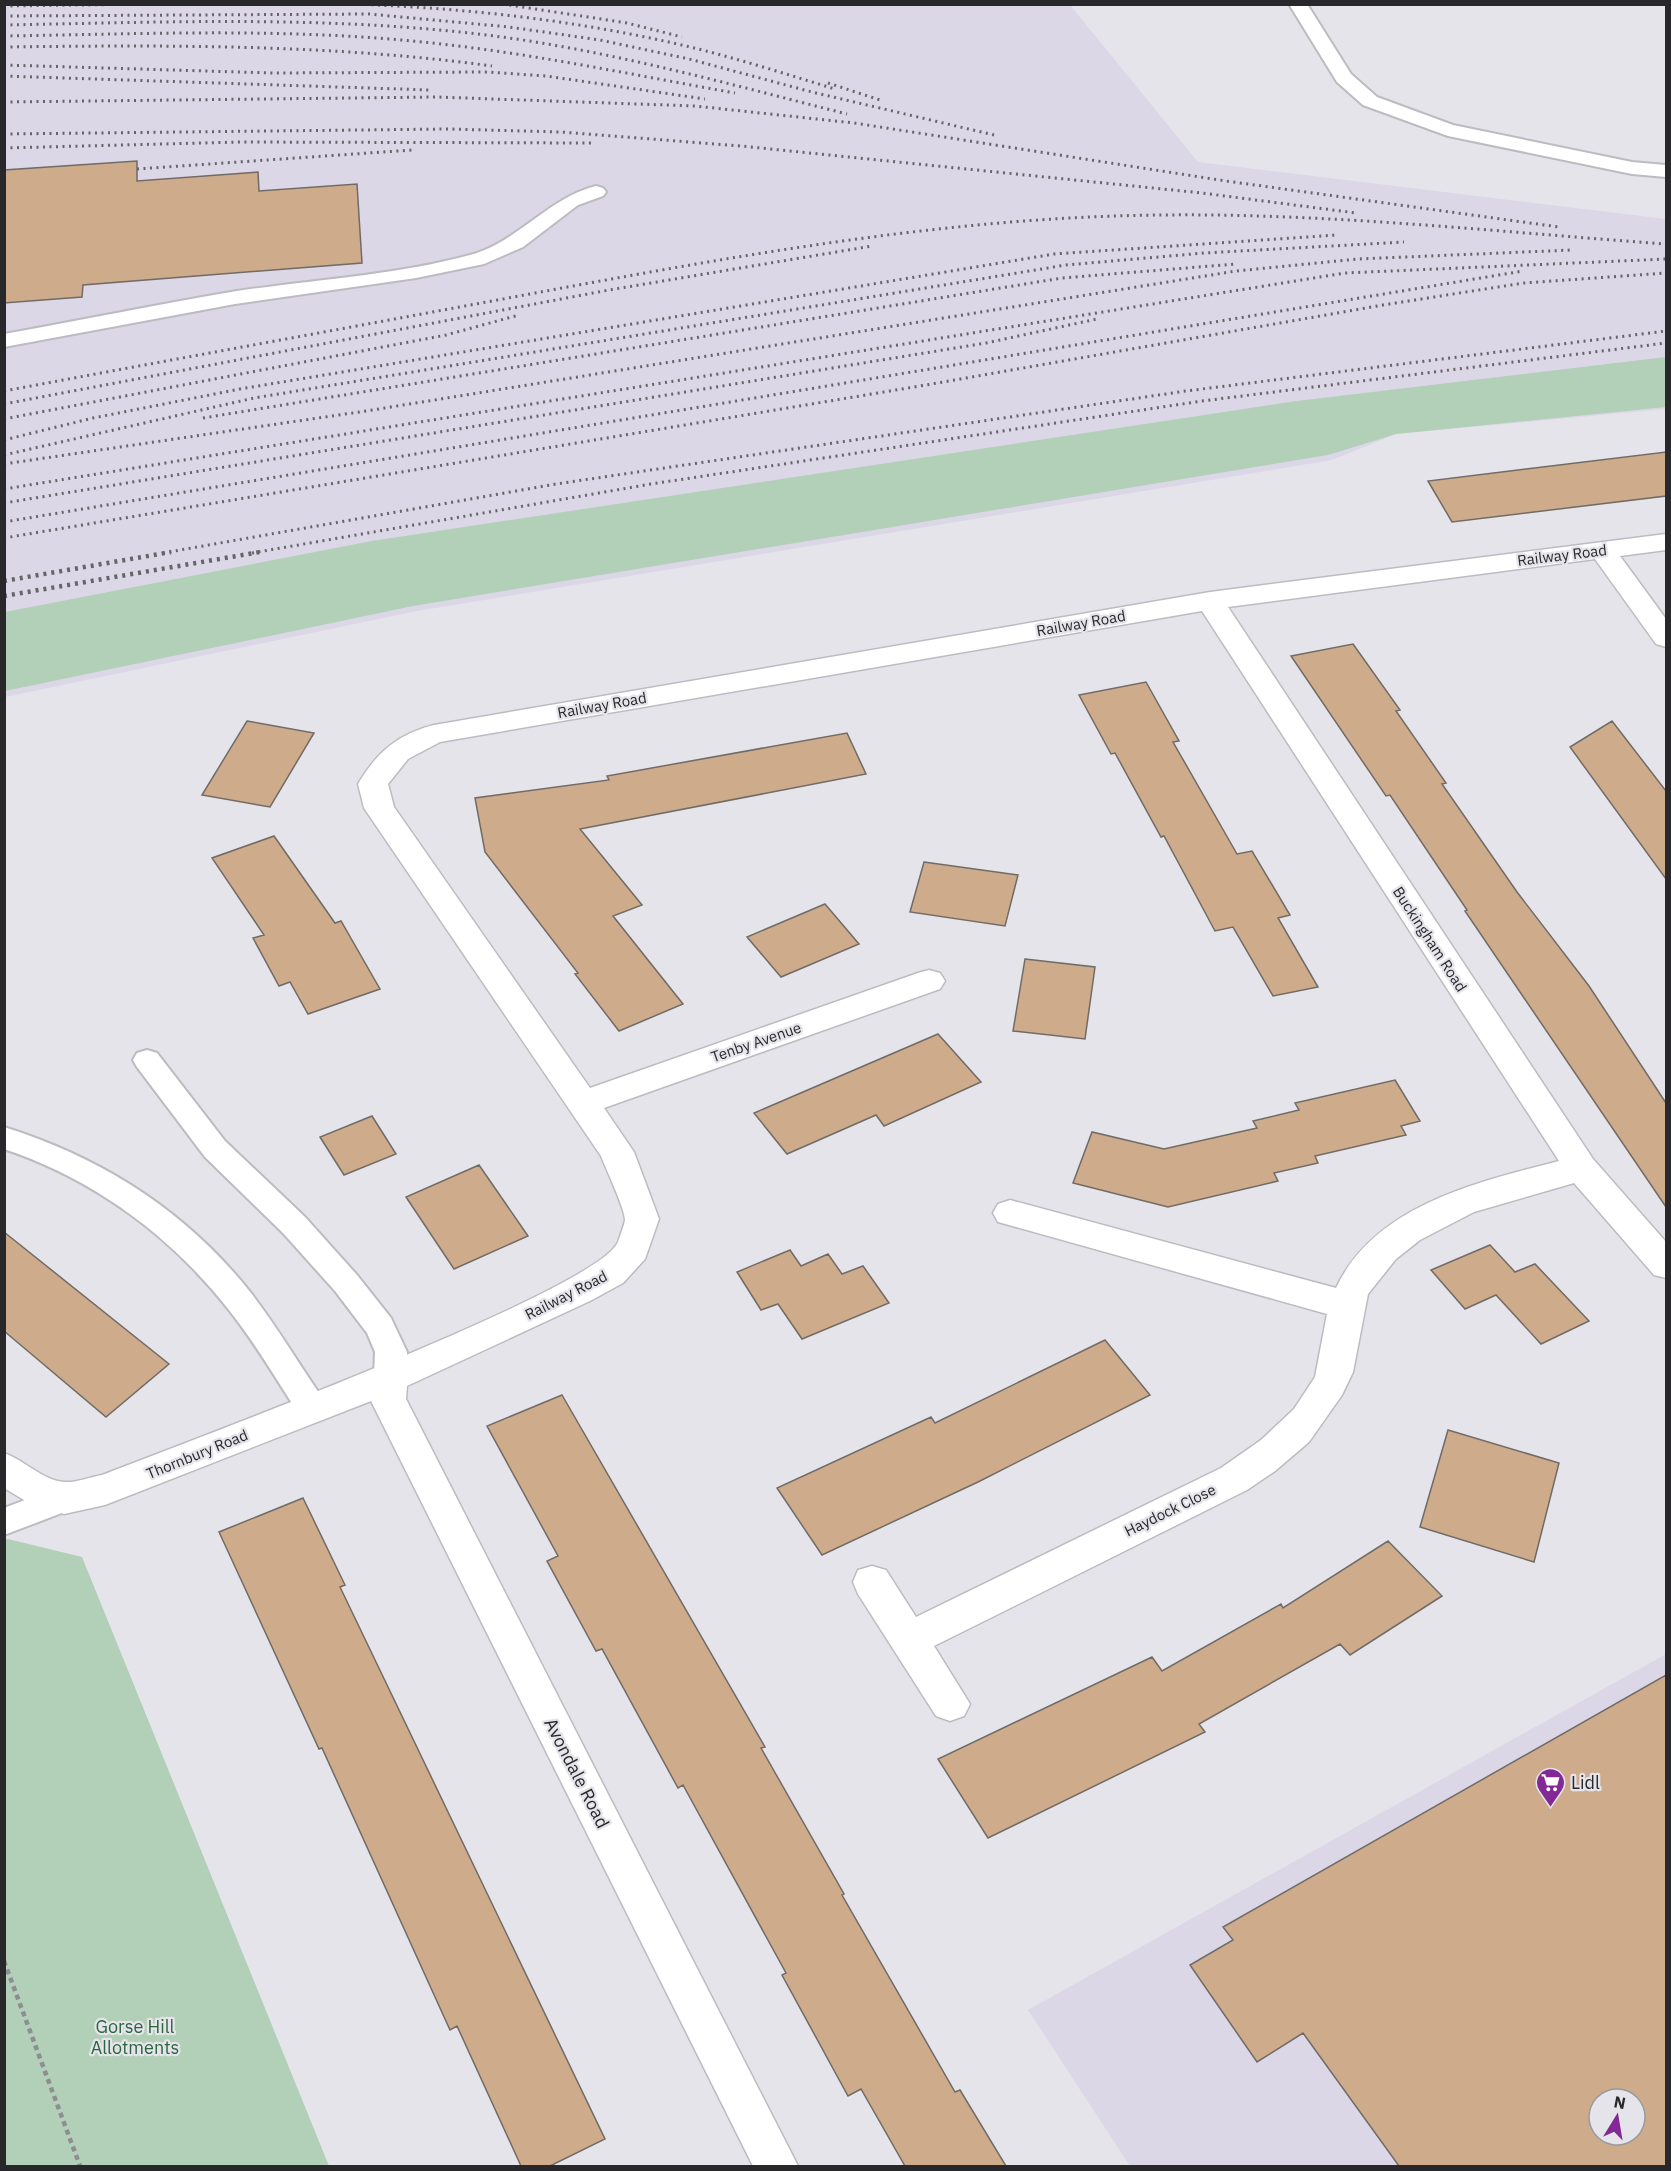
<svg xmlns="http://www.w3.org/2000/svg" width="1671" height="2171" viewBox="0 0 1671 2171" font-family="'IBM Plex Sans',sans-serif">
<style>
.built{fill:#dbd7e6;fill-rule:evenodd}
.green{fill:#b2cfb8}
.building{fill:#ceab8a;stroke:#706b66;stroke-width:1.5;fill-rule:evenodd}
.lines{fill:none;stroke-linecap:round;stroke-linejoin:round}
.service-casing{stroke:#bdbbc2;stroke-width:4}
.minor-casing{stroke:#bdbbc2;stroke-width:3}
.path{stroke:#8e8e92;stroke-width:4.5;stroke-dasharray:5 4;stroke-linecap:butt}
.service{fill:#fff;fill-rule:evenodd}
.minor{fill:#fff;fill-rule:evenodd}
.rail-far1{stroke:#656468;stroke-width:3;stroke-dasharray:2 4.5;stroke-linecap:butt}
.rail{stroke:#656468;stroke-width:4.5;stroke-dasharray:3 5;stroke-linecap:butt}
.labels{text-anchor:middle;dominant-baseline:central;stroke-width:4.5;stroke-linejoin:round;paint-order:stroke}
.street-label{font-size:15px;fill:#28282a;stroke:#e5e4eb}
.near-street-label{font-size:18px;fill:#28282a;stroke:#e5e4eb}
.near-poi-label{font-size:18px;fill:#28282a;stroke:#e5e4eb;text-anchor:start}
.near-park-label{font-size:18px;fill:#2a663d;stroke:#e5e4eb}
</style>
<rect width="100%" height="100%" fill="#e5e4eb"/>
<path class="built" d="M5 5H1070L1198 162 1666 219V409L1396 434 1332 460 417 611 5 697Z
M1666 1654V2166H1130L1028 2010ZM1599 2099H1635V2135H1599Z"/>
<path class="green" d="M1666 357V407L1396 434 1328 455 413 606 5 691V612L372 541 1297 401Z
M8 1539 82 1557 329 2166H5L4 1540Z"/>
<path class="building" d="M137 161V181L258 172 259 191 357 184 362 263 83 285 82 297 4 303V170Z
M1666 452V496L1452 522 1428 481Z
M1353 644 1400 710 1396 711 1446 783 1442 784 1517 892 1589 986 1666 1103V1207L1465 911 1467 910 1390 795 1386 796 1291 656Z
M1146 682 1179 741 1173 742 1237 854 1252 851 1290 915 1278 918 1318 987 1273 996 1233 927 1215 931 1164 836 1161 837 1115 753 1111 754 1079 695Z
M247 721 314 733 270 807 202 795Z
M1612 721 1666 791V879L1570 747Z
M847 733 866 774 580 829 642 905 613 916 683 1004 619 1031 575 974 578 973 485 852 475 798 609 780 607 776Z
M274 836 335 923 341 921 380 989 308 1014 290 982 279 986 253 938 264 935 212 858Z
M924 862 1018 875 1005 926 910 912Z
M825 904 859 944 781 977 747 937Z
M1025 959 1095 967 1085 1039 1013 1031Z
M938 1034 981 1082 884 1126 876 1115 787 1154 754 1113Z
M1395 1080 1420 1121 1401 1126 1406 1135 1315 1156 1318 1163 1274 1173 1278 1181 1168 1207 1073 1183 1092 1132 1164 1149 1257 1128 1253 1121 1299 1110 1295 1103Z
M372 1116 396 1154 344 1175 320 1137Z
M479 1165 528 1236 454 1269 406 1197Z
M4 1232 169 1364 106 1417 4 1331Z
M1490 1245 1515 1272 1535 1264 1589 1321 1541 1344 1496 1295 1465 1309 1431 1270Z
M790 1250 801 1266 828 1254 842 1274 863 1266 889 1303 802 1339 778 1304 761 1310 737 1272Z
M1105 1340 1150 1395 978 1482 822 1555 777 1488 931 1417 935 1423Z
M562 1395 765 1747 761 1748 844 1894 842 1895 955 2092 960 2090 1006 2166H905L861 2089 848 2096 782 1975 786 1973 683 1785 678 1788 602 1649 596 1651 547 1561 558 1556 487 1426Z
M1448 1430 1559 1463 1534 1562 1420 1527Z
M303 1498 345 1585 340 1587 605 2139 550 2166H521L457 2026 450 2030 322 1748 319 1749 219 1532Z
M1388 1541 1442 1596 1350 1655 1340 1644 1199 1724 1205 1732 988 1838 938 1759 1152 1657 1162 1671 1281 1604 1283 1608Z
M1666 1675V2166H1399L1303 2033 1257 2062 1190 1965 1233 1940 1223 1927ZM1599 2099H1635V2135H1599Z"/>
<g class="lines">
<defs>
<path id="service" d="M1289 4H1307L1351 74 1377 97 1453 125 1632 162 1666 165V177L1632 174 1448 136 1363 105 1337 82Z
M596 186 603 188 606 192 603 196 578 205 523 247 484 264 416 278 235 304 4 347V334C82 320 159 304 237 291 312 280 397 275 470 255 518 242 548 198 596 186Z
M147 1050 157 1053 225 1141 305 1217 357 1275 391 1318 407 1352 406 1378 401 1387 390 1391 379 1387 374 1378 375 1352 367 1333 335 1291 283 1233 205 1157 137 1067 133 1060 137 1053Z
M4 1127C103 1158 187 1212 251 1293 277 1327 299 1364 323 1399L328 1408 323 1417 312 1421 301 1417C277 1381 256 1344 229 1310 171 1236 94 1179 4 1149Z
M64 1485 75 1488 80 1498 75 1508 4 1535V1508Z"/>
<path id="minor" d="M1666 534V550L1620 556 1666 619V647L1656 644 1595 559 1228 607 1593 1159 1666 1242V1278L1654 1275 1574 1183 1474 1212 1420 1240 1396 1259 1368 1294 1353 1372 1342 1395 1309 1442 1275 1471 1247 1490 934 1646 970 1704 964 1716 950 1721 936 1716 858 1594 853 1582 858 1570 872 1566 886 1570 916 1617 1221 1468 1261 1440 1294 1409 1315 1377 1327 1314 998 1222 993 1213 998 1204 1010 1200 1336 1288C1375 1205 1478 1182 1559 1161L1202 611 440 742 408 759 388 784 394 807 590 1088 918 973 929 970 940 973 945 981 940 989 604 1108 634 1152 659 1219 645 1259 623 1283 590 1301 407 1386 406 1399 798 2166H753L371 1401 105 1505 64 1514 24 1500 4 1488V1453C24 1460 44 1481 64 1482 76 1483 90 1477 102 1475 176 1446 597 1291 618 1242 620 1236 624 1226 625 1220 625 1209 606 1169 601 1156L364 808 358 784C377 752 398 734 434 725L1210 592Z"/>
</defs>
<use href="#service" class="service-casing"/>
<use href="#minor" class="minor-casing"/>
<path class="path" d="M4 1961 80 2166"/>
<use href="#service" class="service"/>
<use href="#minor" class="minor"/>
<path class="rail-far1" d="M352 4C465 8 576 20 686 46 736 58 786 74 835 89
M503 4 627 23 682 37
M4 6 155 4
M4 16 369 14 509 27 600 40 689 59 812 92 994 135
M4 25C170 22 337 15 502 37 619 53 733 85 847 114
M4 36C140 34 277 28 412 41 521 51 628 74 735 93
M4 47C168 45 330 44 492 66
M4 65 273 73 487 72 546 76 705 99
M4 76 430 90
M828 83 880 100
M4 102 436 97 695 106 854 123 1226 181 1559 227
M4 134 448 129 561 132 741 146 1202 193 1356 213
M4 148 241 142 594 143
M137 169 412 150
M4 391C181 358 358 326 535 293 741 255 950 217 1161 215 1330 213 1498 232 1666 244
M4 404 609 290 872 246
M203 418 1062 278 1236 264
M4 419 446 335 519 315
M4 440 93 418 240 389 1054 254 1337 235
M4 455 254 398 1066 265 1204 253 1404 242
M4 464 366 411 1236 271 1358 259 1572 250
M4 489 1345 273 1666 259
M4 503 986 343 1097 319
M4 522 1523 271
M4 538 926 385 1383 305 1524 283 1666 273
M163 553 556 484 1186 391 1666 331
M252 553 651 484 1202 401 1666 343"/>
<path class="rail" d="M4 581 171 552
M4 596 260 552"/>
</g>
<defs>
<symbol id="supermarket-pin" viewBox="-11 -11 22 30"><path d="M0 17L-7.5 6A9.5 9.5 0 1 1 7.5 6Z" fill="#822996" stroke="#e5e4eb"/><path d="M-6-5.5h2.5l.6 2H6L4.5 2H-2.5L-4.4-4H-6ZM-1.5 3.2a1.3 1.3 0 1 0 .1 0ZM3 3.2a1.3 1.3 0 1 0 .1 0Z" fill="#fff"/></symbol>
</defs>
<g fill-rule="evenodd">
<use href="#supermarket-pin" x="1534" y="1766" width="33" height="45"/>
</g>
<g class="labels">
<g class="street-label">
<text transform="translate(1562 555) rotate(-7)">Railway Road</text>
<text transform="translate(1081 623) rotate(-10)">Railway Road</text>
<text transform="translate(602 705) rotate(-10)">Railway Road</text>
<text transform="translate(1430 939) rotate(57)">Buckingham Road</text>
<text transform="translate(756 1042) rotate(-19)">Tenby Avenue</text>
<text transform="translate(566 1295) rotate(-27)">Railway Road</text>
<text transform="translate(197 1454) rotate(-22)">Thornbury Road</text>
<text transform="translate(1170 1510) rotate(-26)">Haydock Close</text>
</g>
<g class="near-street-label">
<text transform="translate(577 1773) rotate(63)">Avondale Road</text>
</g>
<g class="near-poi-label">
<text x="1571" y="1782">Lidl</text>
</g>
<g class="near-park-label">
<text x="135" y="2026">Gorse Hill<tspan x="135" dy="21">Allotments</tspan></text>
</g>
</g>
<rect width="1671" height="2171" fill="none" stroke="#28282a" stroke-width="12"/>
<g transform="translate(1617 2117) rotate(11)"><circle r="28" fill="#e5e4eb" stroke="#99999e" stroke-width="1.5"/>
<path d="M0-4.5L10 22L0 15L-10 22Z" fill="#822996"/>
<text y="-9" font-size="16" font-weight="bold" text-anchor="middle" fill="#28282a">N</text>
</g>
</svg>
